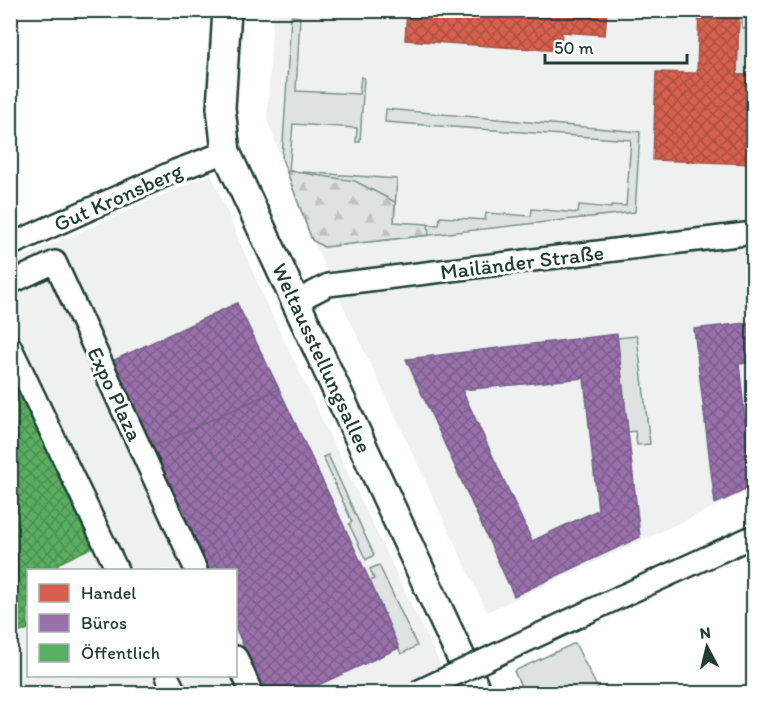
<svg xmlns="http://www.w3.org/2000/svg" width="764" height="704" viewBox="0 0 764 704" font-family="Itim,sans-serif">
<style>
.built{fill:#eef1f0;fill-rule:evenodd}
.green{fill:#dee3e2;stroke:#7e908b;stroke-width:1.5}
.forest{fill:url(#forest-firs);stroke:#7e908b;stroke-width:1.5}
.shops{fill:url(#shops-cross-hatch);stroke:#9f5646;stroke-width:1.5}
.offices{fill:url(#offices-cross-hatch);stroke:#746187;stroke-width:1.5;fill-rule:evenodd}
.public{fill:url(#public-cross-hatch);stroke:#488c54;stroke-width:1.5}
.lines{fill:none;stroke-linecap:round;stroke-linejoin:round}
.minor-casing{stroke:#1f3d34;stroke-width:26}
.major-casing{stroke:#1f3d34;stroke-width:32}
.minor{stroke:#fff;stroke-width:21}
.major{stroke:#fff;stroke-width:27}
.minor-bridge-casing{stroke:#1f3d34;stroke-width:26;stroke-linecap:butt}
.minor-bridge{stroke:#fff;stroke-width:21}
.labels{text-anchor:middle;dominant-baseline:central;stroke-width:6;stroke-linejoin:round;paint-order:stroke}
.street-label{font-size:22px;fill:#1f3d34;stroke:#fff}
</style>
<defs>
<pattern id="forest-firs" width="22" height="20" patternUnits="userSpaceOnUse" patternTransform="scale(1.5)"><rect width="22" height="20" fill="#dee3e2"/><path d="M5 1l3.5 6h-7zM16 11l3.5 6h-7z" fill="#bec4c2"/></pattern>
<pattern id="shops-cross-hatch" width="8" height="8" patternUnits="userSpaceOnUse" patternTransform="scale(1.5)"><rect width="8" height="8" fill="#d6604d"/><path d="M0 0l8 8M0 8l8-8" fill="none" stroke="#ad5041"/></pattern>
<pattern id="offices-cross-hatch" width="8" height="8" patternUnits="userSpaceOnUse" patternTransform="scale(1.5)"><rect width="8" height="8" fill="#9970ab"/><path d="M0 0l8 8M0 8l8-8" fill="none" stroke="#7c5d8c"/></pattern>
<pattern id="public-cross-hatch" width="8" height="8" patternUnits="userSpaceOnUse" patternTransform="scale(1.5)"><rect width="8" height="8" fill="#5aae61"/><path d="M0 0l8 8M0 8l8-8" fill="none" stroke="#4a8f51"/></pattern>
</defs>
<rect width="100%" height="100%" fill="#fff"/>
<filter id="ink" filterUnits="userSpaceOnUse"><feTurbulence type="fractalNoise" baseFrequency=".0167" numOctaves="2"/><feDisplacementMap in="SourceGraphic" scale="12" xChannelSelector="R" yChannelSelector="G"/><feConvolveMatrix kernelMatrix="1 2 1 2 8 2 1 2 1" color-interpolation-filters="sRGB"/></filter>
<g filter="url(#ink)">
<path class="built" d="M273 11H753V489L487 612 316 248 267 120Z
M211 174 265 301 454 693H11L10 263ZM28 570H236V676H28Z"/>
<path class="green" d="M739 11H742V28H753V66L752 69 749 70V75H737Z
M291 16 300 17 296 91 359 94 361 77 364 78 360 142H356L357 128 293 124 289 171 397 179 394 223 439 225 440 217 485 220 486 213 531 216 532 209 578 213 579 205 611 208V205L626 206 631 140 385 122 386 109 640 132 635 212 324 247 312 240 282 159Z
M637 336 650 444 637 445 635 431 628 432 617 338Z
M328 455 374 555 366 560 349 524 352 522 323 457Z
M379 565 417 646 401 654 370 581 374 579 370 569Z
M575 643 600 693H524L514 671Z"/>
<path class="forest" d="M289 171 355 181 395 202 394 222 428 224 429 235 324 247 312 240 287 172Z"/>
<path class="shops" d="M407 10H607L605 35 562 32 560 51 405 40Z
M699 10H739L737 75H754V164L653 160 656 72 697 73Z"/>
<path class="offices" d="M237 303 279 389 152 447 112 361Z
M754 322V362L739 364 746 427 754 424V486L715 504 694 329Z
M617 334 640 537 514 596 406 359ZM584 378 598 510 532 541 462 390Z
M279 389 370 581 399 648 299 694H265L236 629V570H209L152 447Z"/>
<path class="public" d="M10 370 93 547 57 564 60 570H28V629L10 636Z"/>
<g class="lines">
<defs>
<path id="minor" d="M10 245 175 171 226 152
M10 283 55 262 196 570
M295 302 328 285 754 233
M10 346 117 570
M622 596 754 536
M236 657 252 694
M167 676 176 694"/>
<path id="major" d="M227 10 221 108 226 152 478 694"/>
</defs>
<use href="#minor" class="minor-casing"/>
<use href="#major" class="major-casing"/>
<use href="#minor" class="minor"/>
<use href="#major" class="major"/>
<defs>
<path id="minor-bridge" d="M417 692 622 596"/>
</defs>
<use href="#minor-bridge" class="minor-bridge-casing"/>
<use href="#minor-bridge" class="minor-bridge"/>
</g>
</g>
<g class="labels">
<g class="street-label">
<text transform="translate(118 197) rotate(-24)">Gut Kronsberg</text>
<text transform="translate(522 262) rotate(-7)">Mailänder Straße</text>
<text transform="translate(322 358) rotate(65)">Weltausstellungsallee</text>
<text transform="translate(115 394) rotate(65)">Expo Plaza</text>
</g>
</g>
<rect width="764" height="704" fill="none" stroke="#fff" stroke-width="36"/>
<rect x="18" y="18" width="728" height="668" fill="none" stroke="#1f3d34" stroke-width="2" filter="url(#ink)"/>
<rect x="27" y="569" width="210" height="108" fill="#ffffff" stroke="#a5b1ae" stroke-width="1.5"/>
<rect x="39" y="584" width="30" height="18" fill="#d6604d" stroke="#a5b1ae" stroke-width="1.5"/>
<text x="81" y="599" font-size="18" fill="#1f3d34">Handel</text>
<rect x="39" y="614" width="30" height="18" fill="#9970ab" stroke="#a5b1ae" stroke-width="1.5"/>
<text x="81" y="629" font-size="18" fill="#1f3d34">Büros</text>
<rect x="39" y="644" width="30" height="18" fill="#5aae61" stroke="#a5b1ae" stroke-width="1.5"/>
<text x="81" y="659" font-size="18" fill="#1f3d34">Öffentlich</text>
<g transform="translate(707 647) rotate(353)" stroke="#ffffff" stroke-width="4.5" paint-order="stroke">
<path d="M0-4.5L10 22L0 15L-10 22Z" fill="#1f3d34"/>
<text y="-9" font-size="16" font-weight="bold" text-anchor="middle" fill="#1f3d34">N</text>
</g>
<path d="M545 54v9h142v-9" fill="none" stroke="#1f3d34" stroke-width="3"/>
<text x="554" y="54" font-size="18" fill="#1f3d34" stroke="#ffffff" stroke-width="4.5" paint-order="stroke">50 m</text>
</svg>
